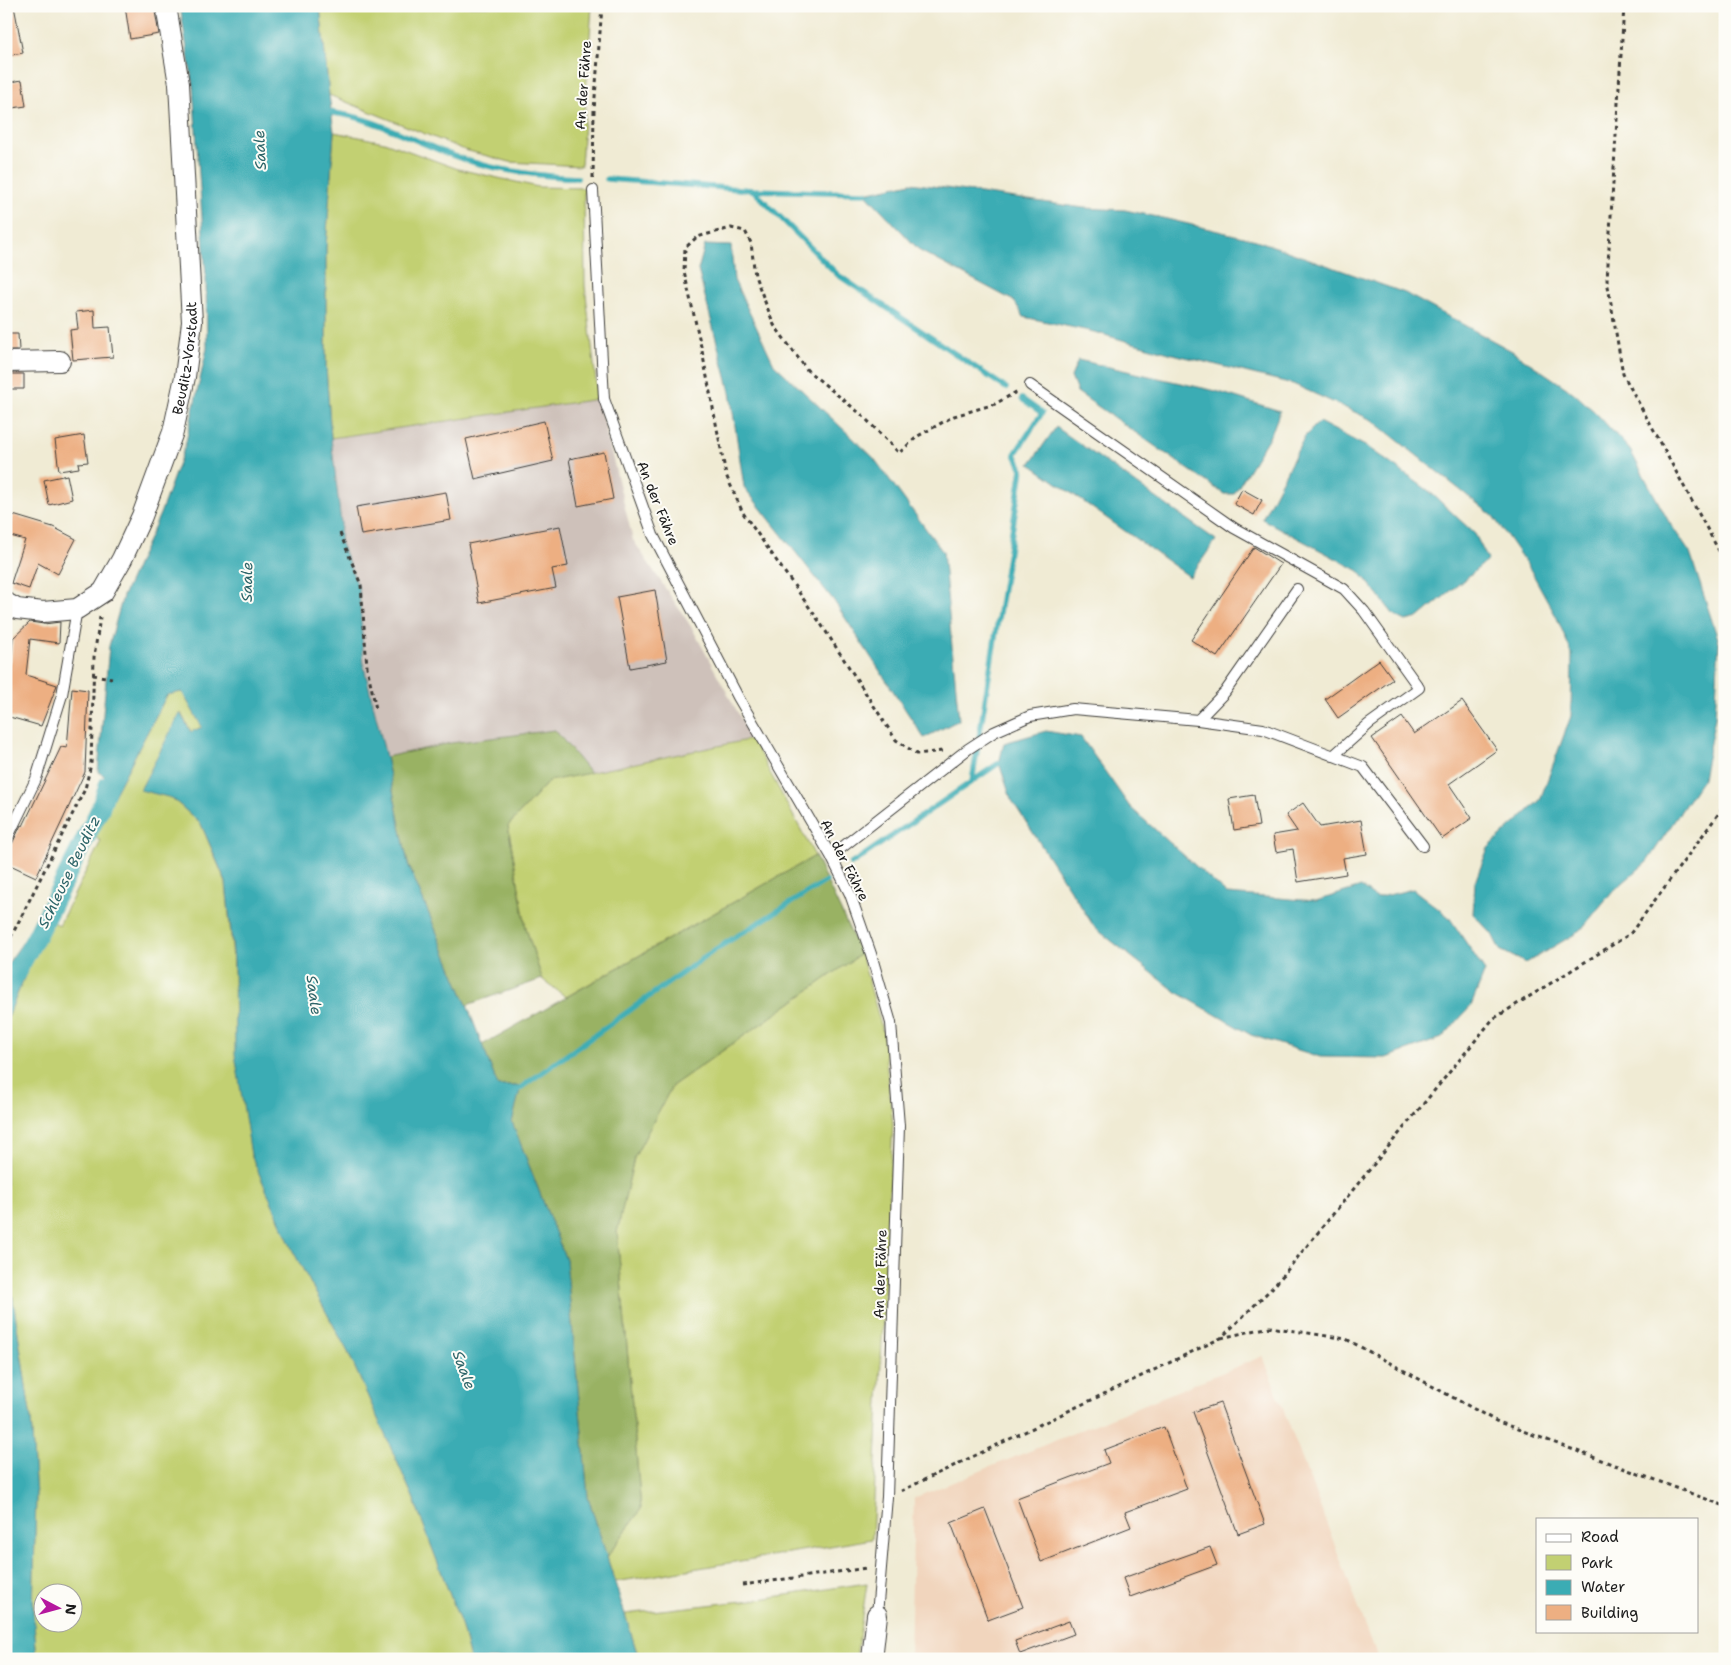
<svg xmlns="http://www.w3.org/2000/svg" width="1731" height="1665" viewBox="0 0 1731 1665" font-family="'Shantell Sans',sans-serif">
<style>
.built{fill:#f1d5bd}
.industrial{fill:#cec1ba}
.green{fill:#c2d072;stroke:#6f7647;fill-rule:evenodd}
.forest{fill:#99b264;stroke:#5a6740}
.water{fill:#3bacb4;stroke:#2c6468}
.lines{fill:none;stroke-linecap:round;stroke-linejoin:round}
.stream{stroke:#3bacb4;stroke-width:5.5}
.canal{stroke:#3bacb4;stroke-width:19}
.building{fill:#edaf82}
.service-casing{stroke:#3c3b38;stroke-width:12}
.minor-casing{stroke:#3c3b38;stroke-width:22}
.path{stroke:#3c3b38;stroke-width:3;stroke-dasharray:4 4;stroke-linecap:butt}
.service{stroke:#fff;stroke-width:10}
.minor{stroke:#fff;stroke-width:20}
.labels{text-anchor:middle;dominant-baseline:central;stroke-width:4;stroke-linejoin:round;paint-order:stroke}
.street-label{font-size:14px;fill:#1c1c1c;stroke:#fdfcf7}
.water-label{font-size:15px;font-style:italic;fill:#2c6468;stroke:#fdfcf7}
</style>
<rect width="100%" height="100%" fill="#fdfcf7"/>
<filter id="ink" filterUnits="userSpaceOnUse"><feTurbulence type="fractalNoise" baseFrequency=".02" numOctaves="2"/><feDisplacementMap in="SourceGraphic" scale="10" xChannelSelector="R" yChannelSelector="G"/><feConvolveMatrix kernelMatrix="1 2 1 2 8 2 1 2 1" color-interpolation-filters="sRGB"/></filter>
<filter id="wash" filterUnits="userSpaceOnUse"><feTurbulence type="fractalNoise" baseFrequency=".0096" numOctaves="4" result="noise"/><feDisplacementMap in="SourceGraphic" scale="20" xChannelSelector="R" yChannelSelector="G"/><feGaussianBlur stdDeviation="1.12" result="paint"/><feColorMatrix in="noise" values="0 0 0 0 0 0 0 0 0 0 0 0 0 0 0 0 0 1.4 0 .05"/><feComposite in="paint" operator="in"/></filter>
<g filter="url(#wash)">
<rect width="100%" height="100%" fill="#f0ebd4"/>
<path class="built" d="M1263 1356 1378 1659H910L914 1498Z"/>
<path class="industrial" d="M598 399 633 540 692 628 752 739 590 773 555 730 451 743 386 757 364 667 359 589 340 541 341 523 331 438Z"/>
<path class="green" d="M320 6H592L581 166 510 162 465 150 329 95Z
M334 132 384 142 458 169 538 187 584 188 585 286 598 399 331 438 326 367V247Z
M182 691 202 727 191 732 181 713 172 798 201 824 226 883 251 1155 293 1251 348 1352 413 1497 461 1624 470 1659H37L33 1611 36 1496 31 1419 13 1300 6 1230V1028L7 1019 29 966 52 921 59 925 101 841 93 836 98 825 167 695ZM42 1592H72V1622H42Z
M752 739 815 856 566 997 542 979 526 928 508 826 549 781Z
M861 954 883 1032 893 1124 872 1539 615 1582 607 1557 641 1509 617 1232 634 1158 672 1086Z
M867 1583 856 1659H639L625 1614 753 1600Z"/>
<path class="forest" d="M555 730 590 773 549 781 508 826 526 928 542 979 467 1005 408 864 386 757 451 743Z
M815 856 861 954 672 1086 634 1158 617 1232 641 1509 607 1557 588 1497 566 1260 512 1122 520 1086H498L482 1045Z"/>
<path class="water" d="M180 6H320L329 95 334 132 326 247V367L331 438 341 523 340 541 359 589 364 667 386 757 408 864 467 1005 498 1086H521L512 1122 566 1260 588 1497 639 1659H470L461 1624 413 1497 348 1352 293 1251 251 1155 235 1054 234 961 226 882 201 824 172 798 140 790 180 713 191 732 202 727 182 692 167 695 106 811 93 805 106 777 98 772 109 646 123 596 160 514 185 446 207 348 206 277 193 86Z
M911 183 1084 208 1125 210 1167 219 1256 240 1405 293 1512 351 1574 393 1597 414 1630 450 1669 522 1690 553 1719 642 1715 718 1703 778 1647 862 1611 893 1580 931 1526 963 1500 950 1492 934 1473 914 1475 882 1488 848 1540 800 1571 716 1572 654 1557 618 1530 569 1493 516 1372 420 1293 384 1169 353 1094 332 1024 317 1014 301 920 251 865 193Z
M705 245 731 246 734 280 774 364 873 457 943 552 959 720 924 738 834 601 744 487 730 392 698 270Z
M1078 360 1216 391 1280 411 1272 432 1234 494H1224L1077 392 1071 377Z
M1319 422 1369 448 1429 491 1475 534 1488 560 1418 618 1406 621 1394 615 1359 571 1262 519 1305 436Z
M1056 427 1216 540 1190 577 1030 464Z
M1046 731 1081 737 1130 807 1227 894 1316 901 1361 887 1376 898 1413 889 1449 917 1485 971 1471 1006 1442 1038 1386 1058 1320 1057 1251 1035 1175 991 1095 928 1011 799 999 763 1004 743Z
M30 932 44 938 29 966 7 1019 6 1028V966Z
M6 1230 13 1300 31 1419 36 1496 33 1611 37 1659H6Z"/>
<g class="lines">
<path class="stream" d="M325 111C337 114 350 115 362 119 393 128 426 146 457 157 496 171 537 176 577 178
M607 179 753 190 865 193
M753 190 838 275 1006 388
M972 782 1022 469 1015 454 1042 413 1022 399
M851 864 999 763
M516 1091 716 949 826 881"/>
<path class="canal" d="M6 992 37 935 100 809 108 785"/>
</g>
<g id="blocks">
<path class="building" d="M6 6H14L23 53 6 56Z
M125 6H154L159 34 130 39Z
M22 80 26 106 6 109V83Z
M94 310 95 328 110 327 113 357 73 360 70 330 78 329 76 312Z
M6 334H18L19 350H6Z
M6 374H24V389H6Z
M544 421 553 461 475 479 466 439Z
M84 435 88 462 78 463 79 468 59 471 55 440Z
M604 452 613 499 578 506 569 459Z
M67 475 72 499 49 505 44 480Z
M1242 489 1262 500 1254 515 1234 504Z
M446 492 451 520 361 535 356 507Z
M13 515 53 527 76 539 58 574 38 563 29 589 11 583 25 540 7 535Z
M560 526 568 566 552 569 556 588 479 603 468 544Z
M1254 547 1281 564 1217 657 1191 640Z
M655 590 667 661 630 668 617 597Z
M30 622 44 624 60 622 59 643 30 639 26 675 57 685 41 726 6 716V669L11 661 13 638Z
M1379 660 1393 679 1338 718 1325 699Z
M72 688 88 690 85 772 36 877 6 863V848L12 844 21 825 23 826 61 747 67 748Z
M1462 701 1497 750 1449 784 1472 818 1442 839 1372 738 1402 717 1414 734Z
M1254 795 1259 826 1234 830 1229 799Z
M1303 803 1320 827 1361 820 1367 854 1343 858 1346 874 1298 882 1293 849 1276 852 1273 835 1297 831 1286 815Z
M1220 1403 1265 1524 1238 1534 1193 1412Z
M1164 1427 1187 1489 1125 1512 1131 1527 1041 1562 1017 1498 1109 1463 1104 1450Z
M985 1509 1023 1607 988 1620 951 1523Z
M1210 1547 1217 1565 1130 1597 1123 1578Z
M1069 1621 1074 1634 1020 1654 1015 1641Z"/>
</g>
</g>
<g filter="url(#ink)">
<use href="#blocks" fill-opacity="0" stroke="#3c3b38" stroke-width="1"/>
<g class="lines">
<defs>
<path id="service" d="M593 190 604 399 653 535 738 697 831 856 850 894 871 954 891 1023 899 1126 887 1497 877 1615
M1030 385 1234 528 1344 589 1364 611 1419 688 1369 724 1333 756
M1198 720 1263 729 1363 767 1423 846
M6 841 36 779 62 695 77 609
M831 856 968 749 994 732 1030 716 1073 709 1198 720 1225 692 1297 589"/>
<g id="minor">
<path d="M6 362 60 361"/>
<path id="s1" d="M6 603 17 609 43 612 77 609 103 592 122 559 142 516 173 432 185 377 192 322 179 84 166 6"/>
<path d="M872 1659 877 1615"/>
</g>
</defs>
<use href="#service" class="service-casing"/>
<use href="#minor" class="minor-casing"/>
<path class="path" d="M1624 6 1607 280 1623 374 1725 562
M593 178 594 110 602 6
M340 533 361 585 367 667 376 709
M93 675 112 678
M942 751 917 754 896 740 821 624 743 513 726 475 702 351 684 271 685 248 697 237 731 228 745 231 751 243 755 276 774 325 807 370 862 415 899 453 918 436 954 416 995 404 1018 391
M6 944 12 935 85 789 91 764 94 657 100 617
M1221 1338 1270 1327 1346 1339 1496 1421 1725 1506
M901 1491 1221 1338 1275 1285 1493 1019 1630 934 1725 805
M742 1585 867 1568"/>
<use href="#service" class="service"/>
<use href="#minor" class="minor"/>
</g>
</g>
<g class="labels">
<g class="street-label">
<text transform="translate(583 85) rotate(-86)">An der Fähre</text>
<text stroke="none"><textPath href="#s1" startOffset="354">Beuditz-Vorstadt</textPath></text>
<text transform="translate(658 503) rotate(68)">An der Fähre</text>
<text transform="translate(845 860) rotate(63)">An der Fähre</text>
<text transform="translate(880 1274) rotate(-88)">An der Fähre</text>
</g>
<g class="water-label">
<text transform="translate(260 150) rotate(-93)">Saale</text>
<text transform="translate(247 582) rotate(-89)">Saale</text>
<text transform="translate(69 872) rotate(-64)">Schleuse Beuditz</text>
<text transform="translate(314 995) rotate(83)">Saale</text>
<text transform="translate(464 1370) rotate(70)">Saale</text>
</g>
</g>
<rect width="1731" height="1665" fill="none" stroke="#fdfcf7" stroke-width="25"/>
<rect x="1536" y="1518" width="162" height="115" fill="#fdfcf7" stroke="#a3a29f"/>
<rect x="1546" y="1534" width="25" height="8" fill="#ffffff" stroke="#a3a29f"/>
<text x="1581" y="1542" font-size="15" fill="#1c1c1c">Road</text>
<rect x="1546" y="1555" width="25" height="15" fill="#c2d072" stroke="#a3a29f"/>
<text x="1581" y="1568" font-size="15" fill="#1c1c1c">Park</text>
<rect x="1546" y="1580" width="25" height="15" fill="#3bacb4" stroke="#a3a29f"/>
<text x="1581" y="1592" font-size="15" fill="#1c1c1c">Water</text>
<rect x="1546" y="1605" width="25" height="15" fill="#edaf82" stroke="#a3a29f"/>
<text x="1581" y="1618" font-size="15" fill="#1c1c1c">Building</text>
<g transform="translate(58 1608) rotate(96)"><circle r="24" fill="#fdfcf7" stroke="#a3a29f"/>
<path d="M0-4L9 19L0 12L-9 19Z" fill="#b5179e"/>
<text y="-8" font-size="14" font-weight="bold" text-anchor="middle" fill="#1c1c1c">N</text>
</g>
</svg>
